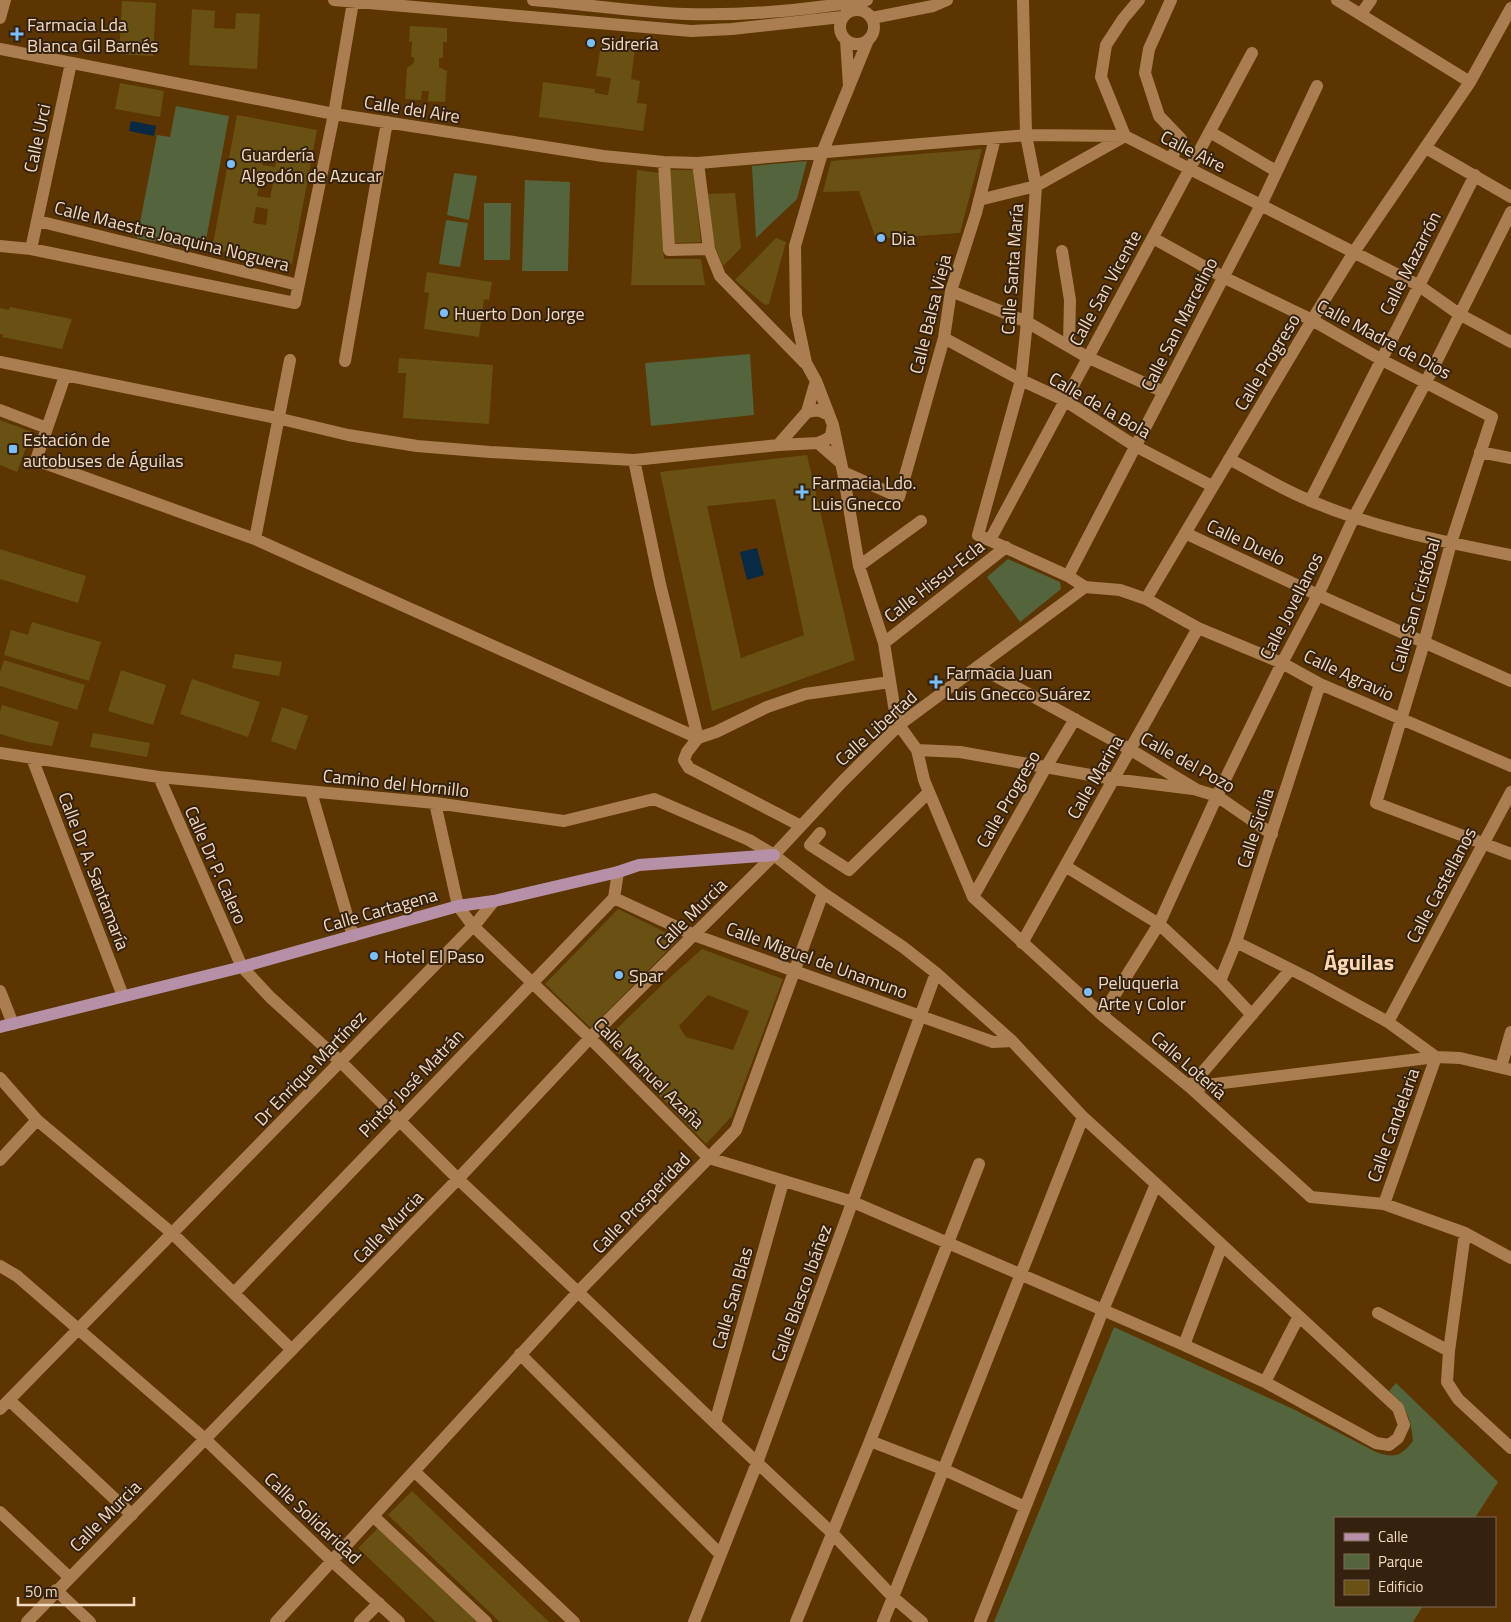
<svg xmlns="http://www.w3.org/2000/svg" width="1511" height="1622" viewBox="0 0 1511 1622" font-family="'Titillium Web',sans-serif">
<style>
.green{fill:#54643d}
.water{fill:#082a44}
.building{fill:#695113;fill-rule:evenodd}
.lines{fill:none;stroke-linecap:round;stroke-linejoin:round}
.minor{stroke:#aa7e51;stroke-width:12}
.major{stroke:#b690a7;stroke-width:12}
.poi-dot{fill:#7cbef9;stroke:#34220f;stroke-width:2}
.labels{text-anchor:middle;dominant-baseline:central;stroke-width:4;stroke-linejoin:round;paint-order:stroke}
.poi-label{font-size:18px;fill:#f2d9c2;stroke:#34220f;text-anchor:start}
.street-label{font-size:18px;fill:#f2d9c2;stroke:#34220f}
.district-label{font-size:22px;font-weight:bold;fill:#fed7b1;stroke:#34220f}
</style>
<rect width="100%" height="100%" fill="#5c3500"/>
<path class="green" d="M176 106 229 116 204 251 137 238 157 135 170 137Z
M807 161 797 199 756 238 752 166Z
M454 173 477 176 469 220 447 215Z
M525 180 570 182 568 271H522Z
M484 203H511L510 260H484Z
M446 220 468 223 460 267 439 264Z
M750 354 754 415 651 426 645 363Z
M1008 559 1060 582 1061 589 1020 622 987 577Z
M1114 1327 1295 1410 1376 1452C1395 1459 1401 1456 1413 1441 1411 1417 1406 1407 1389 1391L1396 1383 1498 1482 1475 1518H1335V1606H1423L1413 1622H994Z"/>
<path class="water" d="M131 121 156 126 154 136 129 131Z
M757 548 764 575 747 580 740 552Z"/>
<path class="building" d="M122 1 156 3 153 56 119 54Z
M192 9 215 11 214 28 235 29 236 13 260 14 257 69 189 65Z
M410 26 447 28V42H443V58H439V67L447 71 445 102 428 101 429 91H422L421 100 405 99 407 68 414 63V57H411L412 41 409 42Z
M602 37 636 42 631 79 640 81 637 103 647 104 643 131 539 117 543 82 595 89V93L608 95 611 78 596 76Z
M120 83 164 91 160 117 115 109Z
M237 115 317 130 292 264 212 249ZM265 150 278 152 275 167 262 165ZM260 181 273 183 270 198 257 196ZM256 207 268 209 266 225 253 223Z
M982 149 960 233 876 239 859 191 823 192 831 161Z
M637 170 659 173 664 259H701L705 285H631Z
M670 170H693L701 242 674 243Z
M735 193 741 248 723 266 714 244 708 194Z
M776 238 786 242 769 304 765 305 735 280Z
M427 272 492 282 489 300 484 299 479 337 424 329 429 293 424 292Z
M10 307 72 319 62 349 2 337 3 334H0V308L9 310Z
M399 358 493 365 489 424 403 418 406 373H398Z
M0 420 32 432 17 472 0 465Z
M807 455 855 660 712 711 660 472ZM775 499 804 635 741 658 707 506Z
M0 549 86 576 78 603 0 579Z
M32 622 101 642 89 681 4 655 11 630 28 635Z
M235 654 282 662 279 676 232 668Z
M4 660 85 685 77 710 0 686V672Z
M121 670 166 685 153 725 108 711Z
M192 679 260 702 248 737 180 714Z
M2 705 59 722 52 746 28 742 0 734V712Z
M282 707 308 716 296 750 271 741Z
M93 733 150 743 147 757 90 747Z
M618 909 679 939 591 1028 545 984Z
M702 949 783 979 732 1116 706 1144 605 1040 667 980ZM708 995 749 1011 733 1050 686 1037 679 1026Z
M412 1491 549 1622H500L388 1515Z
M378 1528 477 1622H436L358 1548Z"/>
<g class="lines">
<path class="minor" d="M334 0 691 31 732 29 842 17
M533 0C584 4 634 12 685 14 746 16 807 10 867 0
M1023 0 1026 135 1036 186 1027 322 1021 380 978 535 1068 576 1085 587 1120 590 1146 599 1198 628 1282 663 1320 684 1511 766
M1337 0 1470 82
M840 27a17 17 0 1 1 34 0a17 17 0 1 1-34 0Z
M1361 14 1371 0
M0 18 5 0
M872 18 933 6 947 0
M846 40 849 86
M868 40 822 153 795 246 796 315 806 363 816 381 833 425 843 472 859 566 884 643 894 706 899 725 917 750 924 780 973 897 1102 1015 1190 1087 1311 1197 1384 1204 1465 1233 1511 1258
M0 49 334 114 603 156 664 162 698 163 1026 135 1125 136 1418 285 1459 314 1511 342
M1210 132 1276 171
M1426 148 1511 197
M1171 159 1181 139 1159 116 1145 73 1149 49 1171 0
M664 162 669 250 709 249
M698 163 709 249 720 276 805 363
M979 200 1036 186 1125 136 1101 77 1106 45 1123 19 1139 0
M38 221 298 285
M1153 238 1223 277 1312 320 1382 360 1492 417 1451 543 1424 643 1376 803 1511 854
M0 246 31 249 295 303 334 114 353 2
M31 249 71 63
M1062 251 1070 300 1069 345
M951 291 1027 322 1087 357 1164 392
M944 338 1021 380 1064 400 1135 446 1212 486
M345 361 387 122
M0 362 277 418 348 435 417 446 490 452 634 460 778 445 818 443 827 439 831 435 833 425
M65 376 36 460 255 539 698 738
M0 410 47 428
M807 412 816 381
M818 443 841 463
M778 445 807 412 818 410 829 415
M1480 452 1511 458
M1229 459C1256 473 1283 490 1311 501 1374 528 1444 542 1511 555
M634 460 660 584 698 738
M843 472 899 497 944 338 951 291 976 213 995 138
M1310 501 1475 175
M1185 533 1318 595 1511 681
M255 539 290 360
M990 540C1076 377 1166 216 1252 53
M859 566 921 521
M1068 576 1261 205 1317 86
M1146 599 1312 320 1354 252 1470 82 1511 8
M884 643 1006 547
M979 667 1131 750 1197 790 1217 796 1272 834
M917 750 960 752 1113 779 1193 789
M0 753 159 777 435 803 564 821 654 799 749 840 774 855 823 893 903 947 936 973 1012 1041 1083 1117 1156 1184
M32 758 123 996
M159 777 242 967 270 997 341 1062 458 1179 578 1292 736 1130 823 893
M311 792 353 936
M435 803 458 906 473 926 590 1038 709 1158 853 1202 1184 1345 1222 1245 1156 1184 1103 1310 980 1622
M801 826 689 768 684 760 687 752 698 738 716 732 767 707 805 694 890 682
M820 833 810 845 849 870 929 792
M1065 866 1159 924 1220 981 1252 1015
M973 897 1046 767 1075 719
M614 898 694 935 993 1042 1012 1041
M614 898 618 872
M1236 942 1308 978 1388 1022 1436 1057
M1022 943 1198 628
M1220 981 1236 942 1320 684
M0 991 13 1024
M1102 1015 1159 924 1217 796 1282 663 1318 595 1354 517 1426 382 1511 212
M1388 1022 1511 792
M1501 1067 1511 1032
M0 1078 37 1120 173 1234 292 1350
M1190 1087 1436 1057 1460 1058 1511 1070
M1190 1087 1290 970
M0 1160 37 1120
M1384 1204 1436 1057
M1465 1233 1449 1351 1447 1382 1458 1399 1511 1448
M0 1266 17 1276 205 1439 332 1561 399 1622
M234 1293 614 898
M1378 1313 1449 1351
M1184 1345 1265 1382 1376 1443 1389 1445 1398 1438 1404 1425 1398 1408 1222 1245
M520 1354 720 1554
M1265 1382 1299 1316
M9 1400 132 1515
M0 1409 478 921 494 901
M715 1423 783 1182
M870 1441 945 1470 1025 1507
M414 1471 574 1622
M0 1512 69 1577
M373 1516 486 1622
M56 1590 90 1622
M27 1622 458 1179 590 1038 774 855 842 782 899 725 1085 587
M276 1622 578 1292 715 1423 832 1533 893 1597 883 1622
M360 1622 379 1603
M694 1622 757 1463 936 973
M796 1622 870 1441 979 1164
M922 1622 893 1597 1083 1117"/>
<path class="major" d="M0 1027 242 967 458 906 494 901 618 872 639 865 774 855"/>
</g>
<g class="poi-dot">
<path d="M14.5 26.5h5v5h5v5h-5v5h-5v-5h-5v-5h5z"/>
<circle cx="591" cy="43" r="5"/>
<circle cx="231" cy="164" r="5"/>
<circle cx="881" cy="238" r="5"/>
<circle cx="444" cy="313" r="5"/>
<rect x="8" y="444" width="10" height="10" rx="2.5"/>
<path d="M799.5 484.5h5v5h5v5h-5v5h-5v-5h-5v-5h5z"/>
<path d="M933.5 674.5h5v5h5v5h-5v5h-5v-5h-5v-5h5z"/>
<circle cx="374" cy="956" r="5"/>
<circle cx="619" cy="975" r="5"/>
<circle cx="1088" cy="992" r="5"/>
</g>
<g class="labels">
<g class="poi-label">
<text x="27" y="24">Farmacia Lda<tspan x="27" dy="21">Blanca Gil Barnés</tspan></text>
<text x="601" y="43">Sidrería</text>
<text x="241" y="154">Guardería<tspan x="241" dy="21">Algodón de Azucar</tspan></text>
<text x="891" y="238">Dia</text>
<text x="454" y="313">Huerto Don Jorge</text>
<text x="23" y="439">Estación de<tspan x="23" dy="21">autobuses de Águilas</tspan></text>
<text x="812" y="482">Farmacia Ldo.<tspan x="812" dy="21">Luis Gnecco</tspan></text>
<text x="946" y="672">Farmacia Juan<tspan x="946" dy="21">Luis Gnecco Suárez</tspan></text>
<text x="384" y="956">Hotel El Paso</text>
<text x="629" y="975">Spar</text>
<text x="1098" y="982">Peluqueria<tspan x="1098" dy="21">Arte y Color</tspan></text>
</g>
<g class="street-label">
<text transform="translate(412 109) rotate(9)">Calle del Aire</text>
<text transform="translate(37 138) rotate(-78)">Calle Urci</text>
<text transform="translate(1193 151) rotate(27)">Calle Aire</text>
<text transform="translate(172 236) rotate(14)">Calle Maestra Joaquina Noguera</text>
<text transform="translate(1410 263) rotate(-63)">Calle Mazarrón</text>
<text transform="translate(1012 269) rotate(-86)">Calle Santa María</text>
<text transform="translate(1105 288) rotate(-61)">Calle San Vicente</text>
<text transform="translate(930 314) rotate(-76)">Calle Balsa Vieja</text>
<text transform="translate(1179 324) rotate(-63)">Calle San Marcelino</text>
<text transform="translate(1384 339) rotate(28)">Calle Madre de Dios</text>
<text transform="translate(1267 362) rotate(-59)">Calle Progreso</text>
<text transform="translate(1100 405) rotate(30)">Calle de la Bola</text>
<text transform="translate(1246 542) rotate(25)">Calle Duelo</text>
<text transform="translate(934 581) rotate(-38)">Calle Hissu-Ecla</text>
<text transform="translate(1415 605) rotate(-74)">Calle San Cristóbal</text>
<text transform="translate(1291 606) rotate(-63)">Calle Jovellanos</text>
<text transform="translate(1349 675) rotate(25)">Calle Agravio</text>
<text transform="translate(876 728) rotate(-42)">Calle Libertad</text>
<text transform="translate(1188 762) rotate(29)">Calle del Pozo</text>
<text transform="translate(1095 777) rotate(-60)">Calle Marina</text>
<text transform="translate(396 783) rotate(6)">Camino del Hornillo</text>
<text transform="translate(1008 799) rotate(-60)">Calle Progreso</text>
<text transform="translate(1255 828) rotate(-72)">Calle Sicilia</text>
<text transform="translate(216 865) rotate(66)">Calle Dr P. Calero</text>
<text transform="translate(94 871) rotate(69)">Calle Dr A. Santamaría</text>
<text transform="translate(1441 885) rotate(-62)">Calle Castellanos</text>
<text transform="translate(380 910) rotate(-16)">Calle Cartagena</text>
<text transform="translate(691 914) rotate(-45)">Calle Murcia</text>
<text transform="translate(817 960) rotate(20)">Calle Miguel de Unamuno</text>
<text transform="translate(1189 1065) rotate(41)">Calle Lotería</text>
<text transform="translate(310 1068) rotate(-46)">Dr Enrique Martínez</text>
<text transform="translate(649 1073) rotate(45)">Calle Manuel Azaña</text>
<text transform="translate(411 1083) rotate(-46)">Pintor José Matrán</text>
<text transform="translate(1393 1125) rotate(-70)">Calle Candelaria</text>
<text transform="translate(641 1203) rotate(-46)">Calle Prosperidad</text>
<text transform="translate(388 1227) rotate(-46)">Calle Murcia</text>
<text transform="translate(801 1293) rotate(-70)">Calle Blasco Ibáñez</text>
<text transform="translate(732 1298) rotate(-74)">Calle San Blas</text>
<text transform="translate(105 1516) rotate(-45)">Calle Murcia</text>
<text transform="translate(313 1518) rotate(43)">Calle Solidaridad</text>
</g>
<g class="district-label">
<text x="1359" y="962">Águilas</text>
</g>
</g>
<rect x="1334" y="1517" width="162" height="90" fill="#34220f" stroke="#806b57"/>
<rect x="1344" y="1533" width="25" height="8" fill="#b690a7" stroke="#806b57"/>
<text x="1378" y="1542" font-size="15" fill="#f2d9c2">Calle</text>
<rect x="1344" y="1554" width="25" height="15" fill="#54643d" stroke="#806b57"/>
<text x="1378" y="1567" font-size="15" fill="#f2d9c2">Parque</text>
<rect x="1344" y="1580" width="25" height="15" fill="#695113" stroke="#806b57"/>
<text x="1378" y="1592" font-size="15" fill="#f2d9c2">Edificio</text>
<path d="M18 1597v8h116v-8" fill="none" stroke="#f2d9c2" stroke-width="2.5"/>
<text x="25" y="1597" font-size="15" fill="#f2d9c2" stroke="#34220f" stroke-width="4" paint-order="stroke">50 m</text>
</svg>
